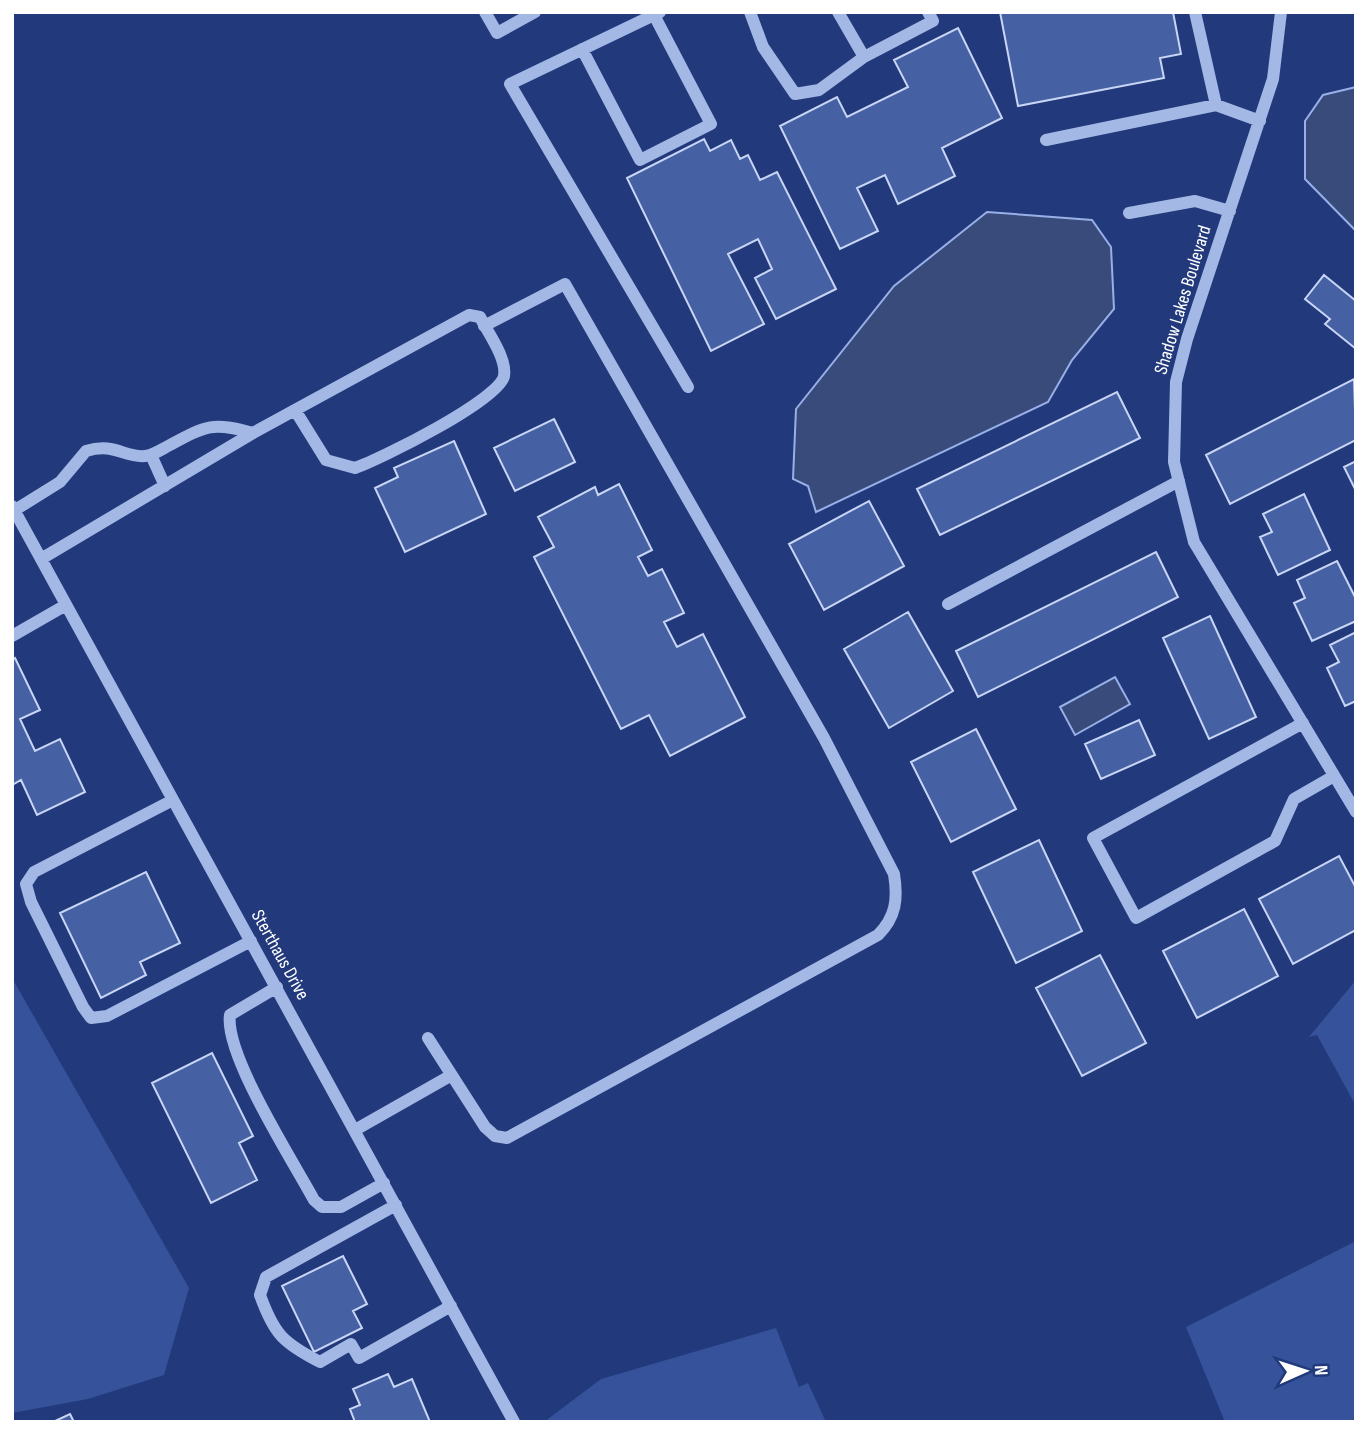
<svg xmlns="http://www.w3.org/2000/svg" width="1368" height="1434" viewBox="0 0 1368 1434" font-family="'Sofia Sans Condensed',sans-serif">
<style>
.green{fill:#35529a}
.water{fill:#394b7b;stroke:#98b0e7;stroke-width:2}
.building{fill:#4661a3;stroke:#c8d5f5;stroke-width:2}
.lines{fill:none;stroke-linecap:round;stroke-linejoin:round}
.minor{stroke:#a4b8e6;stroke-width:12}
.labels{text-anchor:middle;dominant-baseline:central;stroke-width:6;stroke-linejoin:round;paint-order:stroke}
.street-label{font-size:19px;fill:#fff;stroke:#223a7c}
</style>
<rect width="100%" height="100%" fill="#223a7c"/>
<path class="green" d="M12 978 189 1288 164 1375 88 1399 12 1413Z
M1356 980V1106L1317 1035 1309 1037Z
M1356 1241V1422H1225L1186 1327Z
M776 1328 799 1387 808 1383 826 1422H544L601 1379Z"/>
<path class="water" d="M1356 87V231L1305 179V121L1323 95Z
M987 212 1092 220 1111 247 1114 309 1072 360 1048 402 816 512 808 486 793 479 796 409 894 286Z
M1115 677 1130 704 1075 735 1060 707Z"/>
<path class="building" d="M1000 12H1173L1181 54 1160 58 1164 78 1018 106Z
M958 28 1002 118 942 148 955 176 898 204 885 175 857 188 878 231 840 249 780 126 837 97 847 117 908 87 894 60Z
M704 139 710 151 731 140 740 159 748 155 760 180 777 172 836 289 776 319 755 278 772 269 758 239 728 254 764 324 711 351 627 178Z
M1324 275 1356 301V349L1325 324 1330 319 1305 299Z
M1354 379 1356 440 1230 504 1206 455Z
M1117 392 1140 438 940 535 917 489Z
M554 419 575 462 515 491 494 448Z
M454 441 486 514 405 552 375 488 398 477 394 468Z
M1356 461V491L1344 467Z
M619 484 652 550 638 557 648 576 662 569 684 613 664 622 677 647 703 634 745 717 670 756 649 715 621 729 534 557 554 547 538 517 595 487 598 495Z
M1304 494 1330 550 1278 575 1260 537 1272 532 1263 514Z
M869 501 904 566 824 610 789 544Z
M1156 552 1178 597 978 697 956 651Z
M1337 561 1356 599V621L1312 641 1294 603 1305 598 1297 580Z
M908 612 953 691 889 728 844 649Z
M1210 616 1256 717 1209 739 1163 638Z
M1356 632V701L1345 706 1327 668 1339 662 1330 645Z
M15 658 40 710 20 719 35 751 60 739 85 792 37 815 21 780 12 785V660Z
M1139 720 1155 755 1101 779 1085 744Z
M976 729 1016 809 951 842 911 762Z
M1039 840 1082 931 1016 963 973 872Z
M1339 856 1356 888V930L1293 964 1259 899Z
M146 872 180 943 140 962 146 975 101 998 60 913Z
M1244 909 1278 976 1197 1018 1163 951Z
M1100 955 1146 1043 1082 1076 1036 988Z
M212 1053 253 1136 239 1143 257 1180 211 1203 152 1083Z
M343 1256 367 1304 353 1311 362 1328 314 1352 282 1286Z
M388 1374 394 1387 412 1379 430 1422H355L350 1409 360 1405 353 1389Z
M70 1414 74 1422H53Z"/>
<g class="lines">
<path class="minor" d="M485 12 497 33 535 12
M660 12 510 84 688 387
M750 12 763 47 795 94 819 90 864 57
M838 12 864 57 933 21 928 12
M1195 12 1216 105
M1281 12 1273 79 1187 339 1176 382 1174 462 1194 542 1356 812
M582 49 640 160 711 124 654 15
M1046 140 1216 105 1260 121
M1129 213 1195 201 1230 211
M253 433 469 315 480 317C488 333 507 358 504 376 499 400 381 459 355 468L326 460 295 410
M151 455 165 486
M12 506 514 1422
M15 510 60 482 86 451C115 442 124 458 145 456 154 455 162 449 170 445 207 425 213 422 253 433L41 559
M948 604 1179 481
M12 636 66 605
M1303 723 1093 838 1136 918 1275 841 1294 799 1334 776
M173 800 34 872 26 884 31 902 83 1007 91 1018 107 1016 251 941
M277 987 230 1015C224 1054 293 1161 314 1200L322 1207H341L384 1183
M428 1038 485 1127 495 1136 507 1138 878 935C896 917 898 899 894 874L824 738 565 284 484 326
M355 1130 450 1076
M396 1205 266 1277 260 1295C274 1334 283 1343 320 1362L351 1344 359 1358 451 1306"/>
</g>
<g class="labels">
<g class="street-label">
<text transform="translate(1183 300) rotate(-73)">Shadow Lakes Boulevard</text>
<text transform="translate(280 955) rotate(61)">Sterthaus Drive</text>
</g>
</g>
<rect width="1368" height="1434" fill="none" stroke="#ffffff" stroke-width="28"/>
<g transform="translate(1305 1371) rotate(87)" stroke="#223a7c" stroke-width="5" paint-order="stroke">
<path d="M0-5L12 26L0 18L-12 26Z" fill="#ffffff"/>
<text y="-10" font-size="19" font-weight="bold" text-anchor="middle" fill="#ffffff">N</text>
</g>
</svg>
